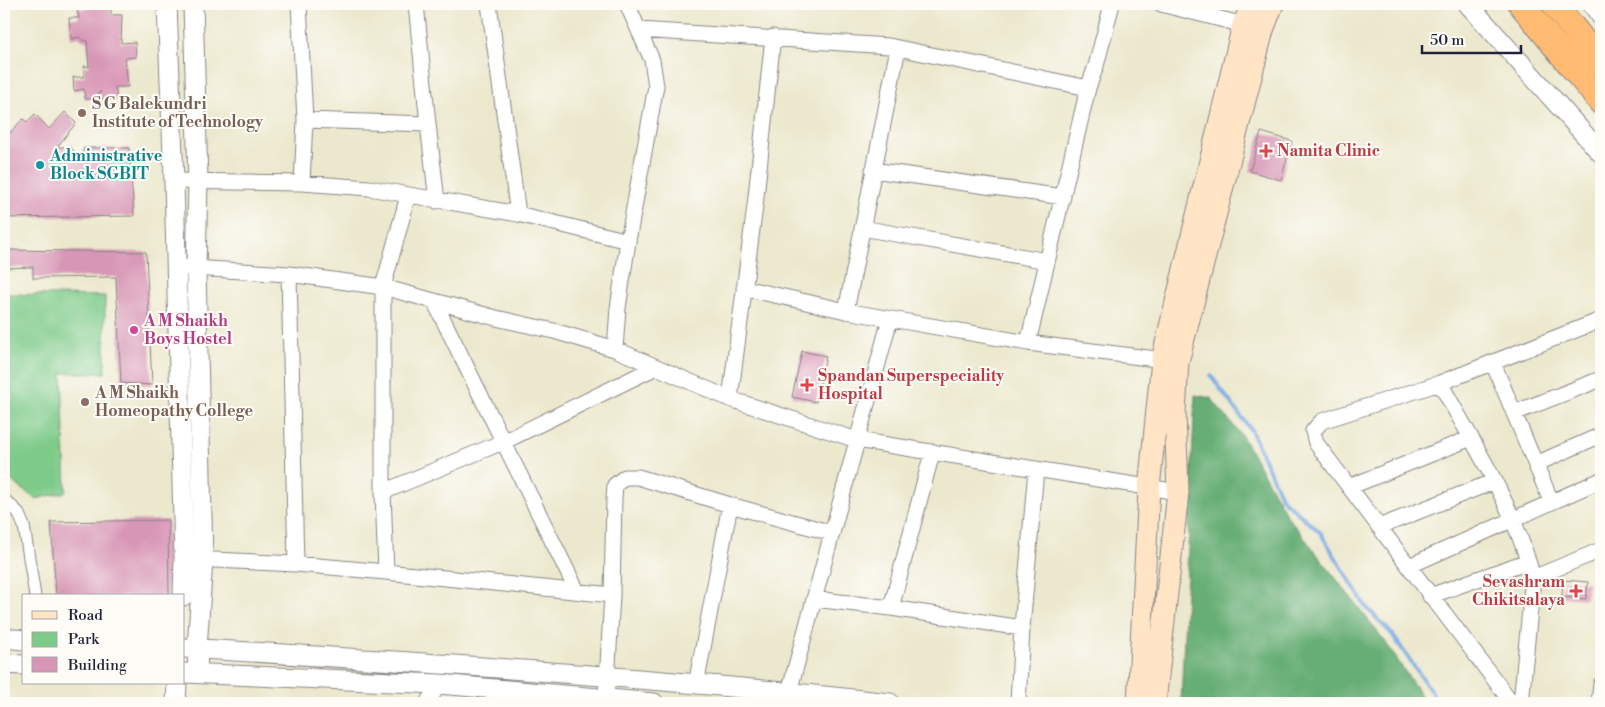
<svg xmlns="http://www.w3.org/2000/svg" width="1605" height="707" viewBox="0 0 1605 707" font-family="'Libre Bodoni',serif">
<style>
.green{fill:#7dca89;stroke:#507662}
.forest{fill:#66ae75;stroke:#446858}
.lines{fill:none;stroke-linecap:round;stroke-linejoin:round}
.stream{stroke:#79a9e3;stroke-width:4}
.building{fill:#d896b6}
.pedestrian-casing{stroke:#878584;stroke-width:13}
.minor-casing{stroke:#878584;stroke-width:17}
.tertiary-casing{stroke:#878584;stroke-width:21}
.secondary-casing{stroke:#878584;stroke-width:23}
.trunk-casing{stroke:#878584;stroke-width:27}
.pedestrian{stroke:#fff;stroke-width:11}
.minor{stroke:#fff;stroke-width:15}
.tertiary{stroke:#fff;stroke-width:19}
.secondary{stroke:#ffe4c6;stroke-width:21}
.trunk{stroke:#ffbb71;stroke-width:25}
.education-dot{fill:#8d6e63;stroke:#fdfcf7;stroke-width:2}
.health-dot{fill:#e0444e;stroke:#fdfcf7;stroke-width:2}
.culture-dot{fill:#0f9aa8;stroke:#fdfcf7;stroke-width:2}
.hotel-dot{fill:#d1479c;stroke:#fdfcf7;stroke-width:2}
.labels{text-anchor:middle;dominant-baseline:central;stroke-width:4;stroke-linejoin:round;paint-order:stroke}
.education-label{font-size:16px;font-weight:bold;fill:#785e54;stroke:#fdfcf7;text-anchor:start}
.health-label{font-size:16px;font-weight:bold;fill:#be3a42;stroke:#fdfcf7;text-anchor:start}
.culture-label{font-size:16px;font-weight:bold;fill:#0d838f;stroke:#fdfcf7;text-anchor:start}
.hotel-label{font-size:16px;font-weight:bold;fill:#b23c85;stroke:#fdfcf7;text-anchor:start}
</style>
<rect width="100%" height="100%" fill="#fdfcf7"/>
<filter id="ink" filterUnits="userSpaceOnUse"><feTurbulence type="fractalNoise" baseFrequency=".02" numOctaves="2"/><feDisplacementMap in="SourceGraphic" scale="10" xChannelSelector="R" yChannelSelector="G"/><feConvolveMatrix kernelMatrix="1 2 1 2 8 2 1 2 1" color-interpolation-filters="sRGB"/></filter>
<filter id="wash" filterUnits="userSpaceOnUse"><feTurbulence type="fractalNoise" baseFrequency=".0096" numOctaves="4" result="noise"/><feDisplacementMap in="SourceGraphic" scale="20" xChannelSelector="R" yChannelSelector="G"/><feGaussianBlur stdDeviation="1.12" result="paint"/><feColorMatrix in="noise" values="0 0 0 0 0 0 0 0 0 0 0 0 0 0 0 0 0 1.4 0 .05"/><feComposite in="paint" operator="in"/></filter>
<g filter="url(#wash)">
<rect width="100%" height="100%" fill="#ece8cd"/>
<path class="green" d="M4 294 105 296V373H62L66 492 35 499 4 475Z"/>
<path class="forest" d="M1195 395 1211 398 1242 436 1288 517 1384 640 1426 703H1181Z"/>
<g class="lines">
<path class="stream" d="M1211 376 1251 430 1282 499 1320 532 1366 607 1392 634 1439 703"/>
</g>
<g id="blocks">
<path class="building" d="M111 7V15H122L121 43 135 42 136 57 125 58 128 87H115L117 99H98L101 91 94 99H85L84 89 74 91 73 77H84V66L89 67 87 41 82 40 79 37 71 39 69 18H79L77 9Z
M65 112 76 123 57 147H70L81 159 84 148H129L134 216 4 218V139L23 119 27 122 35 114 49 129Z
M1261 132 1292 141 1281 180 1250 171Z
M4 250 146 252 152 385 121 383 116 277 33 278V267L4 268Z
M802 351 826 356 816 402 792 397Z
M168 520 169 596H56L51 522Z
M1563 580 1588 582 1586 599 1562 597Z"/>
</g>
</g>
<g filter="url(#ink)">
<use href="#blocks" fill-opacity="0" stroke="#878584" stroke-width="1"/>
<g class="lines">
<defs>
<path id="pedestrian" d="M4 499 18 512 24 526 35 596"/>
<path id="minor" d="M299 4 305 120 302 183
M489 4 518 214
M1112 4 1096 66 1088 88 1028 343 1172 361
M1161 4 1252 27
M639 30 889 46 1088 88
M898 48 846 311 1028 343
M305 120 428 124 416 4
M428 124 437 201
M873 170 1063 197
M174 181 302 183 369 188 518 214 628 241
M408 196 383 287V492L386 572 612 595 606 699
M862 228 1047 261
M176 267 289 274 383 287 496 318 554 331 615 349 730 399 857 440 1178 492
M289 274 296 564
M744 288 846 311
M434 301 577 591
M615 349 618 308 628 241 656 86 652 60 627 4
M1493 363 1551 501
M1440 383C1475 446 1515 508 1533 578L1521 703
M730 399 755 206 773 37
M1514 413 1601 379
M932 453 891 608 1022 628 1036 470
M1536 464 1601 435
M1349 487 1471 438
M383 492 505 441 656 367
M1379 527 1495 481
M193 559 296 564 386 572
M1409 566 1601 480
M1533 578 1601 550
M612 595 614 498 615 485 625 477H638L730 505 832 533
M1430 596 1528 561
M814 599 891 608
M696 685 730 505
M427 703 439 684
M786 703 890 319
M1018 703 1022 628
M1512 703 1316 443 1313 431 1322 421 1440 383 1601 320
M1599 703 1601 684"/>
<path id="tertiary" d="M167 4 174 181 184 558 183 596
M193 4 198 181 196 269 203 559 197 649 198 673
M1468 4 1601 153
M1592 4 1601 16
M4 638 24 640
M184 648C419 662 655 677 890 703
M4 664 24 665
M184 673 439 684 654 703
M176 703 177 683"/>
<path id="secondary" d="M1138 703 1149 488 1162 360 1243 25 1252 4
M1155 703 1178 492 1175 413 1178 362 1263 30 1273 4"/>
<path id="trunk" d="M1521 4 1601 102
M1554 4 1601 63"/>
</defs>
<use href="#pedestrian" class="pedestrian-casing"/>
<use href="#minor" class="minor-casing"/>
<use href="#tertiary" class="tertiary-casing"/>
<use href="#secondary" class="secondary-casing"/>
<use href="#trunk" class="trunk-casing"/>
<use href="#pedestrian" class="pedestrian"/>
<use href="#minor" class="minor"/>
<use href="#tertiary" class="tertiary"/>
<use href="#secondary" class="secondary"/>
<use href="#trunk" class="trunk"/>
</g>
</g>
<g class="education-dot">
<circle cx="82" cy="113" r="5"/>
<circle cx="85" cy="402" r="5"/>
</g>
<g class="health-dot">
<path d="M1263.5 143.5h5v5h5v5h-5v5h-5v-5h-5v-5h5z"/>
<path d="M804.5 377.5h5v5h5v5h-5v5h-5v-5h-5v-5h5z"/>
<path d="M1573.5 583.5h5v5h5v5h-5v5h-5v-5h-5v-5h5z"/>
</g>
<circle class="culture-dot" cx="40" cy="165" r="5"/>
<circle class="hotel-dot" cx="134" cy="330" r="5"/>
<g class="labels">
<g class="education-label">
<text x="92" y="104">S G Balekundri<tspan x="92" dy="18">Institute of Technology</tspan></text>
<text x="95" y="393">A M Shaikh<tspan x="95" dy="18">Homeopathy College</tspan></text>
</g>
<g class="health-label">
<text x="1277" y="151">Namita Clinic</text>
<text x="818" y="376">Spandan Superspeciality<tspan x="818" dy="18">Hospital</tspan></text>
<text x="1565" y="582" text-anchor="end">Sevashram<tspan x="1565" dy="18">Chikitsalaya</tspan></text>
</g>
<g class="culture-label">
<text x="50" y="156">Administrative<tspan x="50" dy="18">Block SGBIT</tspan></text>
</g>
<g class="hotel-label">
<text x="144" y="321">A M Shaikh<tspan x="144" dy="18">Boys Hostel</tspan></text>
</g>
</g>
<rect width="1605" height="707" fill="none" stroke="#fdfcf7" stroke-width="20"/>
<rect x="22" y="594" width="162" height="90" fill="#fdfcf7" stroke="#a5a5ac"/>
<rect x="32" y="611" width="25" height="8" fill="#ffe4c6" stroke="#a5a5ac"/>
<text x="68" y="620" font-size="15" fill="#22223b">Road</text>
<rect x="32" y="632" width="25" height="15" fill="#7dca89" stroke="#a5a5ac"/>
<text x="68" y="644" font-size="15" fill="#22223b">Park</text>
<rect x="32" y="657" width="25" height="15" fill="#d896b6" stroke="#a5a5ac"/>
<text x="68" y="670" font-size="15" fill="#22223b">Building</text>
<path d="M1422 45v8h99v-8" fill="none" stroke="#22223b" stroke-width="2.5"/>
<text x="1430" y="45" font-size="15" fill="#22223b" stroke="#fdfcf7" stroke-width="4" paint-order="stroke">50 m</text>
</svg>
